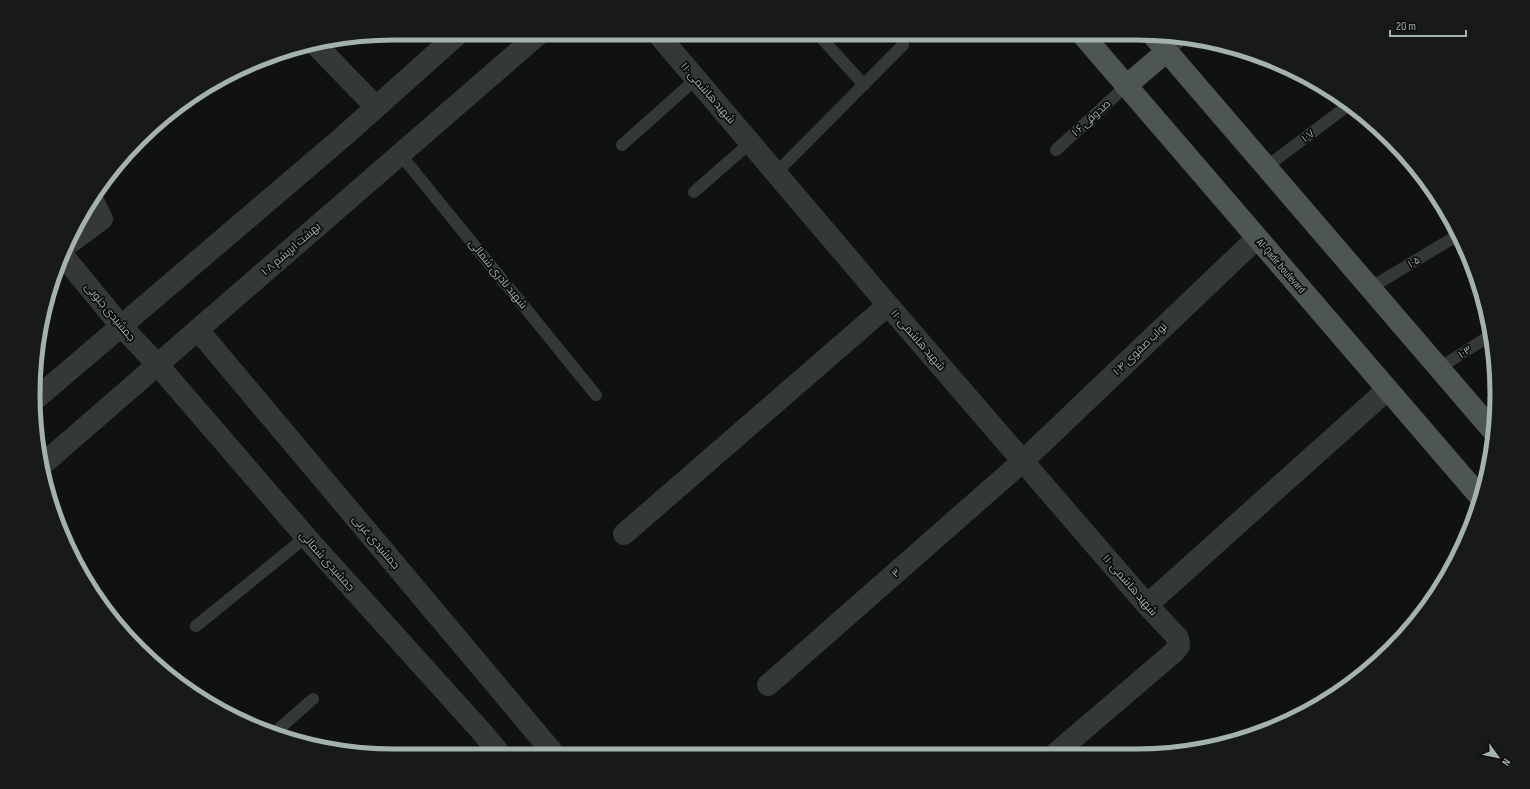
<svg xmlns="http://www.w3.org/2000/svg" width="1530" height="789" viewBox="0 0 1530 789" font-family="'Sofia Sans Condensed',Cairo,sans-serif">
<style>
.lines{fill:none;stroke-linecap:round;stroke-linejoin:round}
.lane{stroke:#343838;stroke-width:12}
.street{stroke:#343838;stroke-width:22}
.primary{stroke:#4e5555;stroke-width:22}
.labels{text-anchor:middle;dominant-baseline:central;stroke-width:3.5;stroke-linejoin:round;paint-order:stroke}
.street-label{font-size:11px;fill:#a3b1af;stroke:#0c0c0d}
.rim{fill:none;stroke:#a3b1af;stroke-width:5}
</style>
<rect width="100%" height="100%" fill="#101112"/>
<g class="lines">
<path class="lane" d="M817 33 864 85
M1167 51 1184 38
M622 145 696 79
M1056 150 1126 86
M400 154 596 395
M1266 167 1350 104
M776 173 903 45
M694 192 750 143
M1370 288 1458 235
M1439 368 1491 335
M196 626 306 537
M274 733 313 699"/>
<path class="street" d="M657 33 888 305 1147 605 1178 638 1179 646 1173 653 1056 753
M317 46 376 107
M71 242 102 219 92 199
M65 258 121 326 157 364 306 537 481 731 501 755
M198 330 555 755
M38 397 344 136 459 33
M43 464 540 33
M624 534 888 305
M1147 605 1387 390
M768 685 1023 461 1257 238"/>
<path class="primary" d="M1082 34 1481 498
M1152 34 1494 432
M1126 86 1167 51"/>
</g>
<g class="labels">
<g class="street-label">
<text transform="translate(708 93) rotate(49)">شهید هاشمی ۱۱۰</text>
<text transform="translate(1091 118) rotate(-42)">صدوقی ۱۰۶</text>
<text transform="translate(1308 136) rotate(-37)">۱۰۷</text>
<text transform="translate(291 249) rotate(-41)">بهشت ابریشم ۱۰۸</text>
<text transform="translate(1414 262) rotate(-31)">۱۰۵</text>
<text transform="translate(1281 266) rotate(49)">Al-Qadir boulevard</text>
<text transform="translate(498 274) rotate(51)">شهید نادری شمالی</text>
<text transform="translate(110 312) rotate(50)">جمشیدی جنوبی</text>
<text transform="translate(918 340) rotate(49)">شهید هاشمی ۱۱۰</text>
<text transform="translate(1140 349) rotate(-44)">نواب صفوی ۱۰۴</text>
<text transform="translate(1465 352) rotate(-33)">۱۰۳</text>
<text transform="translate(376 542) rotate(50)">جمشیدی غربی</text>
<text transform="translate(327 561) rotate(48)">جمشیدی شمالی</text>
<text transform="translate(896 573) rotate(-41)">۳</text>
<text transform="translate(1130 585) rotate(49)">شهید هاشمی ۱۱۰</text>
</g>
</g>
<path d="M0 0H1530V789H0ZM394 40H1136A354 354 0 0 1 1490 394V395A354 354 0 0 1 1136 749H394A354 354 0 0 1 40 395V394A354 354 0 0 1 394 40Z" fill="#18191a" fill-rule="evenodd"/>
<path class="rim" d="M394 40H1136A354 354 0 0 1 1490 394V395A354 354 0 0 1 1136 749H394A354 354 0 0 1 40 395V394A354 354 0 0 1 394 40Z"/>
<g transform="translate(1498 757) rotate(123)" stroke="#0c0c0d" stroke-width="3" paint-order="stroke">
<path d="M0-3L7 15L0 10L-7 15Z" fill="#a3b1af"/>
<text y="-6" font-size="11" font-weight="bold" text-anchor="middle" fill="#a3b1af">N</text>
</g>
<path d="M1390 30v6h76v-6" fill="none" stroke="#a3b1af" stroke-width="2"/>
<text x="1396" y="30" font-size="12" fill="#a3b1af" stroke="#0c0c0d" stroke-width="3" paint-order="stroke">20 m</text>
</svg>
